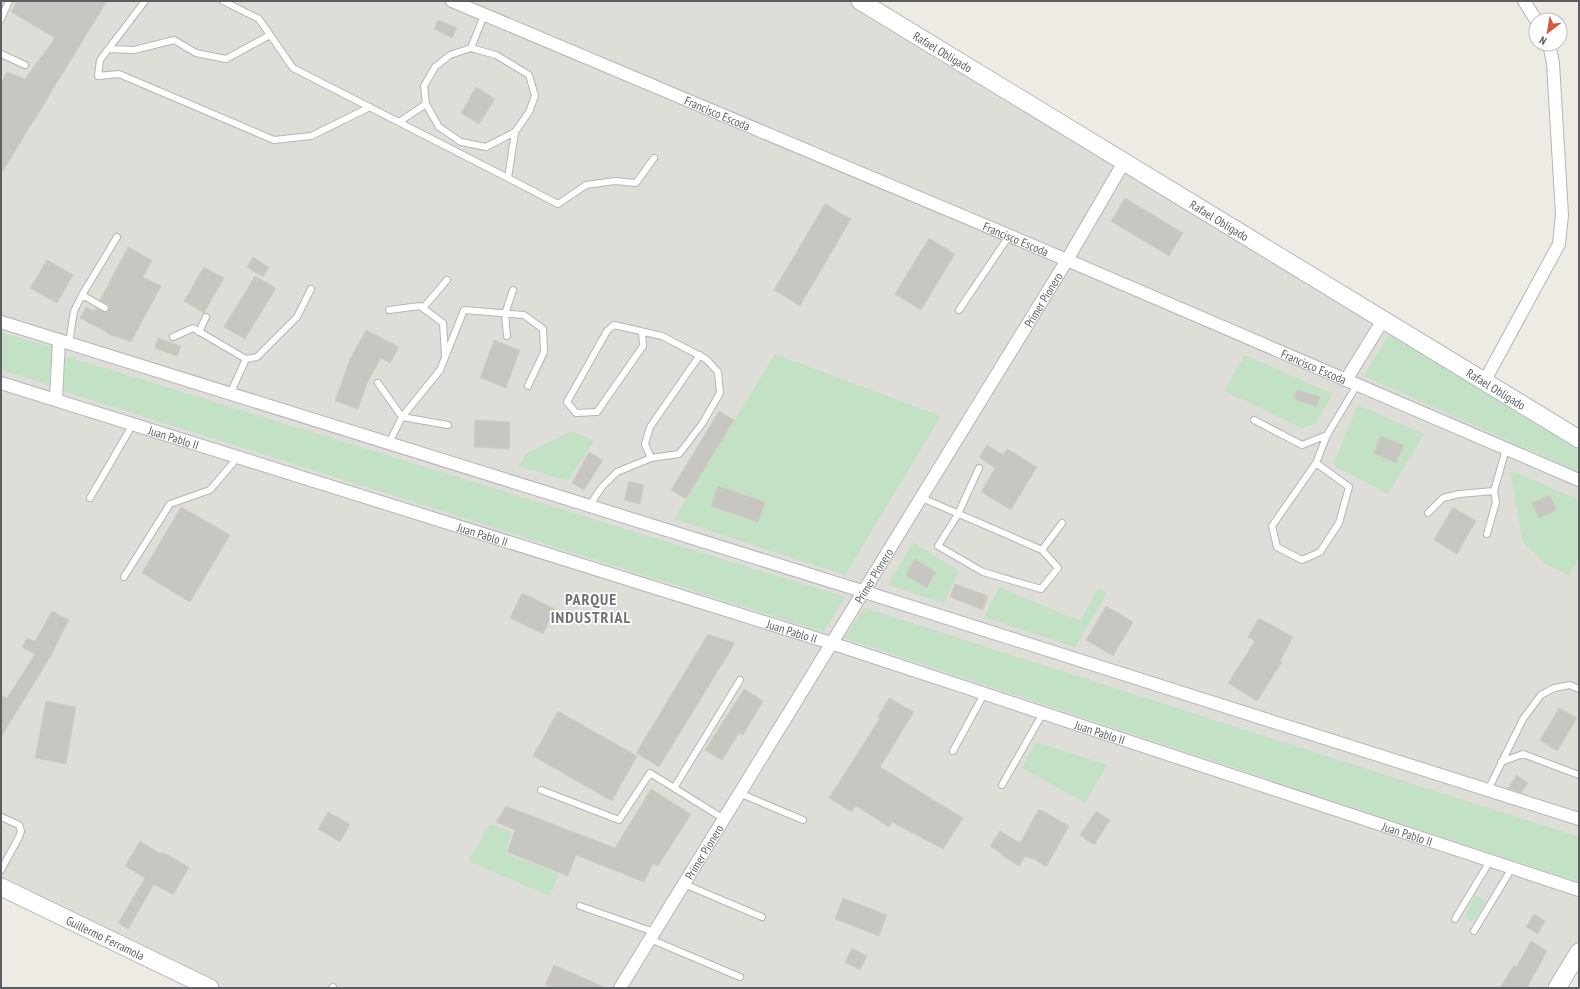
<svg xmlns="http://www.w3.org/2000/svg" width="1580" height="989" viewBox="0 0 1580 989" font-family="'PT Sans Narrow',sans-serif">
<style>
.industrial{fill:#deddd8}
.green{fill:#c3e1c5}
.building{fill:#c8c6c0;stroke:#d1cdc3}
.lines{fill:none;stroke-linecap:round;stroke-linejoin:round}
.lane-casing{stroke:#b4b5b9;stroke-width:8}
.street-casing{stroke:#b4b5b9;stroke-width:14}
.secondary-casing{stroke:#b5b7bc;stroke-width:19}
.lane{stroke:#fff;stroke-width:6}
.street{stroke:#fff;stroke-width:12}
.secondary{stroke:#fff;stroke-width:17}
.labels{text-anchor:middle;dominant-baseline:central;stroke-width:3.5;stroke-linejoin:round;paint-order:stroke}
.street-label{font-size:12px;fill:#5c5e63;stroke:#fff}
.district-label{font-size:16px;font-weight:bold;letter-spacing:1px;fill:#6d7074;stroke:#fff}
</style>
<rect width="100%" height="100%" fill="#edebe4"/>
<path class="industrial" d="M1 1H860L1579 439V952L1557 988H210L1 887Z"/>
<path class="green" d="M1 332 52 347 49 385 1 370Z
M1390 332 1579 446V472L1364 376Z
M775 354 941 416 845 575 674 519Z
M1245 355 1333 394 1315 424 1302 428 1224 391Z
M66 356 845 597 824 632 63 391Z
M1358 405 1424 434 1388 494 1333 465Z
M573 431 594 441 568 481 518 466 528 452Z
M1510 470 1579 500V559L1569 576 1545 563 1523 543Z
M913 542 959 571 944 603 888 585Z
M999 587 1080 621 1098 588 1107 593 1075 647 984 617Z
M865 608 1579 837V882L844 638Z
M1036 742 1107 765 1085 803 1022 768Z
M490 824 512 832 505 853 559 874 550 896 468 861Z
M1476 895 1486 901 1476 918 1471 921 1466 918 1465 915Z"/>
<path class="building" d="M17 1H107L1 174V82L7 72 25 79 55 38 11 12Z
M438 20 457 28 452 38 434 29Z
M476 87 495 99 479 124 461 113Z
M1125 198 1183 233 1169 256 1111 221Z
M825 204 851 219 800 306 774 290Z
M929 238 955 254 921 310 895 294Z
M128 247 152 260 143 277 161 286 131 342 108 334V333L80 318 86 307 94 311 96 308 105 312 109 311V305L100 300Z
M253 257 269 267 263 277 247 267Z
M47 260 73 275 57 303 30 288Z
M204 267 224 278 204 313 184 301Z
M255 276 276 288 245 339 224 327Z
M366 330 399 347 390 363 381 358 368 381 358 409 335 401 350 359Z
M158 338 181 346 177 356 155 348Z
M494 340 520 350 506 388 480 378Z
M1297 390 1320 397 1317 407 1294 399Z
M719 411 734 420 686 499 671 490Z
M475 420 510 422 509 449 474 447Z
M1381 436 1404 445 1396 463 1373 453Z
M987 445 1003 455 1007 449 1037 467 1011 510 981 492 995 468 979 457Z
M589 452 603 460 584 490 572 483Z
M629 481 644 485 640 504 624 500Z
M718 486 765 502 758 522 711 506Z
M1550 495 1557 510 1539 518 1532 503Z
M181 507 230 535 190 602 142 573Z
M1453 507 1476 521 1457 554 1434 540Z
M915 559 936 572 927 588 906 575Z
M955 584 988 596 983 610 950 597Z
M522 593 555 609 543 634 510 618Z
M1106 606 1133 622 1113 656 1086 640Z
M52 611 69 620 54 649H55L1 737V695L7 698 35 654 22 647 27 638 35 641Z
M1259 618 1293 637 1280 661 1282 662 1257 701 1228 683 1255 641 1248 637Z
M708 634 735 643 659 767 636 753Z
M744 689 763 701 743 735 739 733 722 760 705 750Z
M889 698 914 712 880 767 963 818 943 849 892 822 889 827 856 806 852 812 829 798 880 718 878 717Z
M46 701 76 707 66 764 35 758Z
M1559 708 1577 718 1557 751 1540 740Z
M558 711 637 756 612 801 533 756Z
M1517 775 1528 783 1521 793 1508 788Z
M651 789 691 814 658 866 653 863 644 882 576 855 568 876 507 852 515 830 496 822 506 806 615 848Z
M1039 809 1069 826 1046 867 1033 858 1032 859 1025 856 1019 866 1001 855 1002 854 990 846 1000 831 1020 843Z
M1096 811 1110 820 1094 845 1080 835Z
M328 812 350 824 340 842 318 829Z
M140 841 161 854 162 852 189 867 173 895 154 884 128 929 118 923 145 878 125 866Z
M843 898 887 915 879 936 835 919Z
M1534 914 1545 921 1538 934 1526 927Z
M1531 941 1547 951 1527 988H1500L1514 965 1516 967Z
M852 948 867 956 860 970 845 962Z
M554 965 606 988H553L545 985Z"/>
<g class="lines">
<defs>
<path id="lane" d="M145 1 100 60 98 76 119 74 274 140 311 136 370 107
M223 1 259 19 293 68 508 178
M1 19 9 1
M471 48 496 55 529 75 535 96 529 112 515 132 486 147 461 142 439 127 426 104 424 86 435 67 450 55 471 48 484 15
M109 49 134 50 174 40 196 53 226 59 270 35
M1 54 25 65
M399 122 426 104
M515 132 508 178 558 204 586 185 615 181 636 183 654 158
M82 295 117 237
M423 308 447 280
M389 310 420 306 443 323 445 355
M959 310 1009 236
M199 332 206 317
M507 336 505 314 513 290
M173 337 193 328 246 359 230 394
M69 343 74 311 82 295 105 308
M246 359 257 357 297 317 311 289
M378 383 402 417 440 370 464 310 524 315 543 329 544 352 528 386
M1254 420 1302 445 1327 435
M389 443 402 417 448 425
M651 458 645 444 650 427 700 355
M1316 463 1272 526 1277 547 1302 560 1320 552 1339 523 1349 487 1316 463 1327 435 1357 385
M979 468 958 514 938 546 983 572 1041 589 1058 568 1042 550 1062 523
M90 498 133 424
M922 498 1042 550
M589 506 602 487 617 472 651 458 679 454 702 424 720 393 718 372 706 359 662 336 614 325 607 331 567 402 576 413 597 412 643 346 642 332
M1428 513 1443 498 1459 494 1494 491 1506 449
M1487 534 1496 502 1494 491
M124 577 170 504 210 490 238 457
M953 751 984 694
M1501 762 1523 754 1579 775
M1002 785 1043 713
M674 788 740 680
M541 790 619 820 650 773 724 819
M1488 790 1523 719 1541 695 1554 688 1570 685 1579 689
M739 793 803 820
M1 817 19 825 21 831 19 837 1 870
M684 884 762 917
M580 906 654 932
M1455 919 1490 861
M1474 931 1512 868
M650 939 740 977
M332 988 333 987"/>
<g id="street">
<path id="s1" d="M452 1 1067 260 1579 480"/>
<path d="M1524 1 1536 20"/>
<path d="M1 322 865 592 1579 819"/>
<path d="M1346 380 1383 320"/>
<path d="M1484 382 1559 244 1562 215 1553 63 1549 44"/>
<path id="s2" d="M1 383 831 643 1579 890"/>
<path d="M56 400 59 340"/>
<path id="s3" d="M620 988 1067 260 1124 162"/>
</g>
<g id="secondary">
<path id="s4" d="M860 1 1579 439"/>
<path id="s5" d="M1 887 210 988"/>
<path d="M1557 988 1579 952"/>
</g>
</defs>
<use href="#lane" class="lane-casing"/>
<use href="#street" class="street-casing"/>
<use href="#secondary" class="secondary-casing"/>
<use href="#lane" class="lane"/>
<use href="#street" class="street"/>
<use href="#secondary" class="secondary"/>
</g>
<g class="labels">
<g class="street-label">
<text stroke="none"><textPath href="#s4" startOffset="97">Rafael Obligado</textPath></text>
<text stroke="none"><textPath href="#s1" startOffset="288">Francisco Escoda</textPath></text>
<text stroke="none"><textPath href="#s4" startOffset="421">Rafael Obligado</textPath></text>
<text stroke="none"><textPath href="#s1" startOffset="612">Francisco Escoda</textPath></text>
<text stroke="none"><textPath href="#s3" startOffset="808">Primer Pionero</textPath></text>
<text stroke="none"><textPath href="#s1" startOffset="936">Francisco Escoda</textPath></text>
<text stroke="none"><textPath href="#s4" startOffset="745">Rafael Obligado</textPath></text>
<text stroke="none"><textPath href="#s2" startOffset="181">Juan Pablo II</textPath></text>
<text stroke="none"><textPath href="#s2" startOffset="505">Juan Pablo II</textPath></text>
<text stroke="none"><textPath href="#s3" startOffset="484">Primer Pionero</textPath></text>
<text stroke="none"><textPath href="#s2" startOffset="829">Juan Pablo II</textPath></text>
<text stroke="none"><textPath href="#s2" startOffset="1153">Juan Pablo II</textPath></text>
<text stroke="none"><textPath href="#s2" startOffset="1477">Juan Pablo II</textPath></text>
<text stroke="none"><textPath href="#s3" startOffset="160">Primer Pionero</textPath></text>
<text stroke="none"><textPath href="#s5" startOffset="116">Guillermo Ferramola</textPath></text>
</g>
<g class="district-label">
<text x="591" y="599">PARQUE<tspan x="591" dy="18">INDUSTRIAL</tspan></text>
</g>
</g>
<rect width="1580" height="989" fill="none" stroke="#5c5e63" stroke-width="4"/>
<g transform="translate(1548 32) rotate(211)"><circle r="19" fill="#ffffff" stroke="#bebfc1"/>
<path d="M0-3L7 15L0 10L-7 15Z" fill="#d55842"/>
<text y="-6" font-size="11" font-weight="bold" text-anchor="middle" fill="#5c5e63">N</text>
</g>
</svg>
